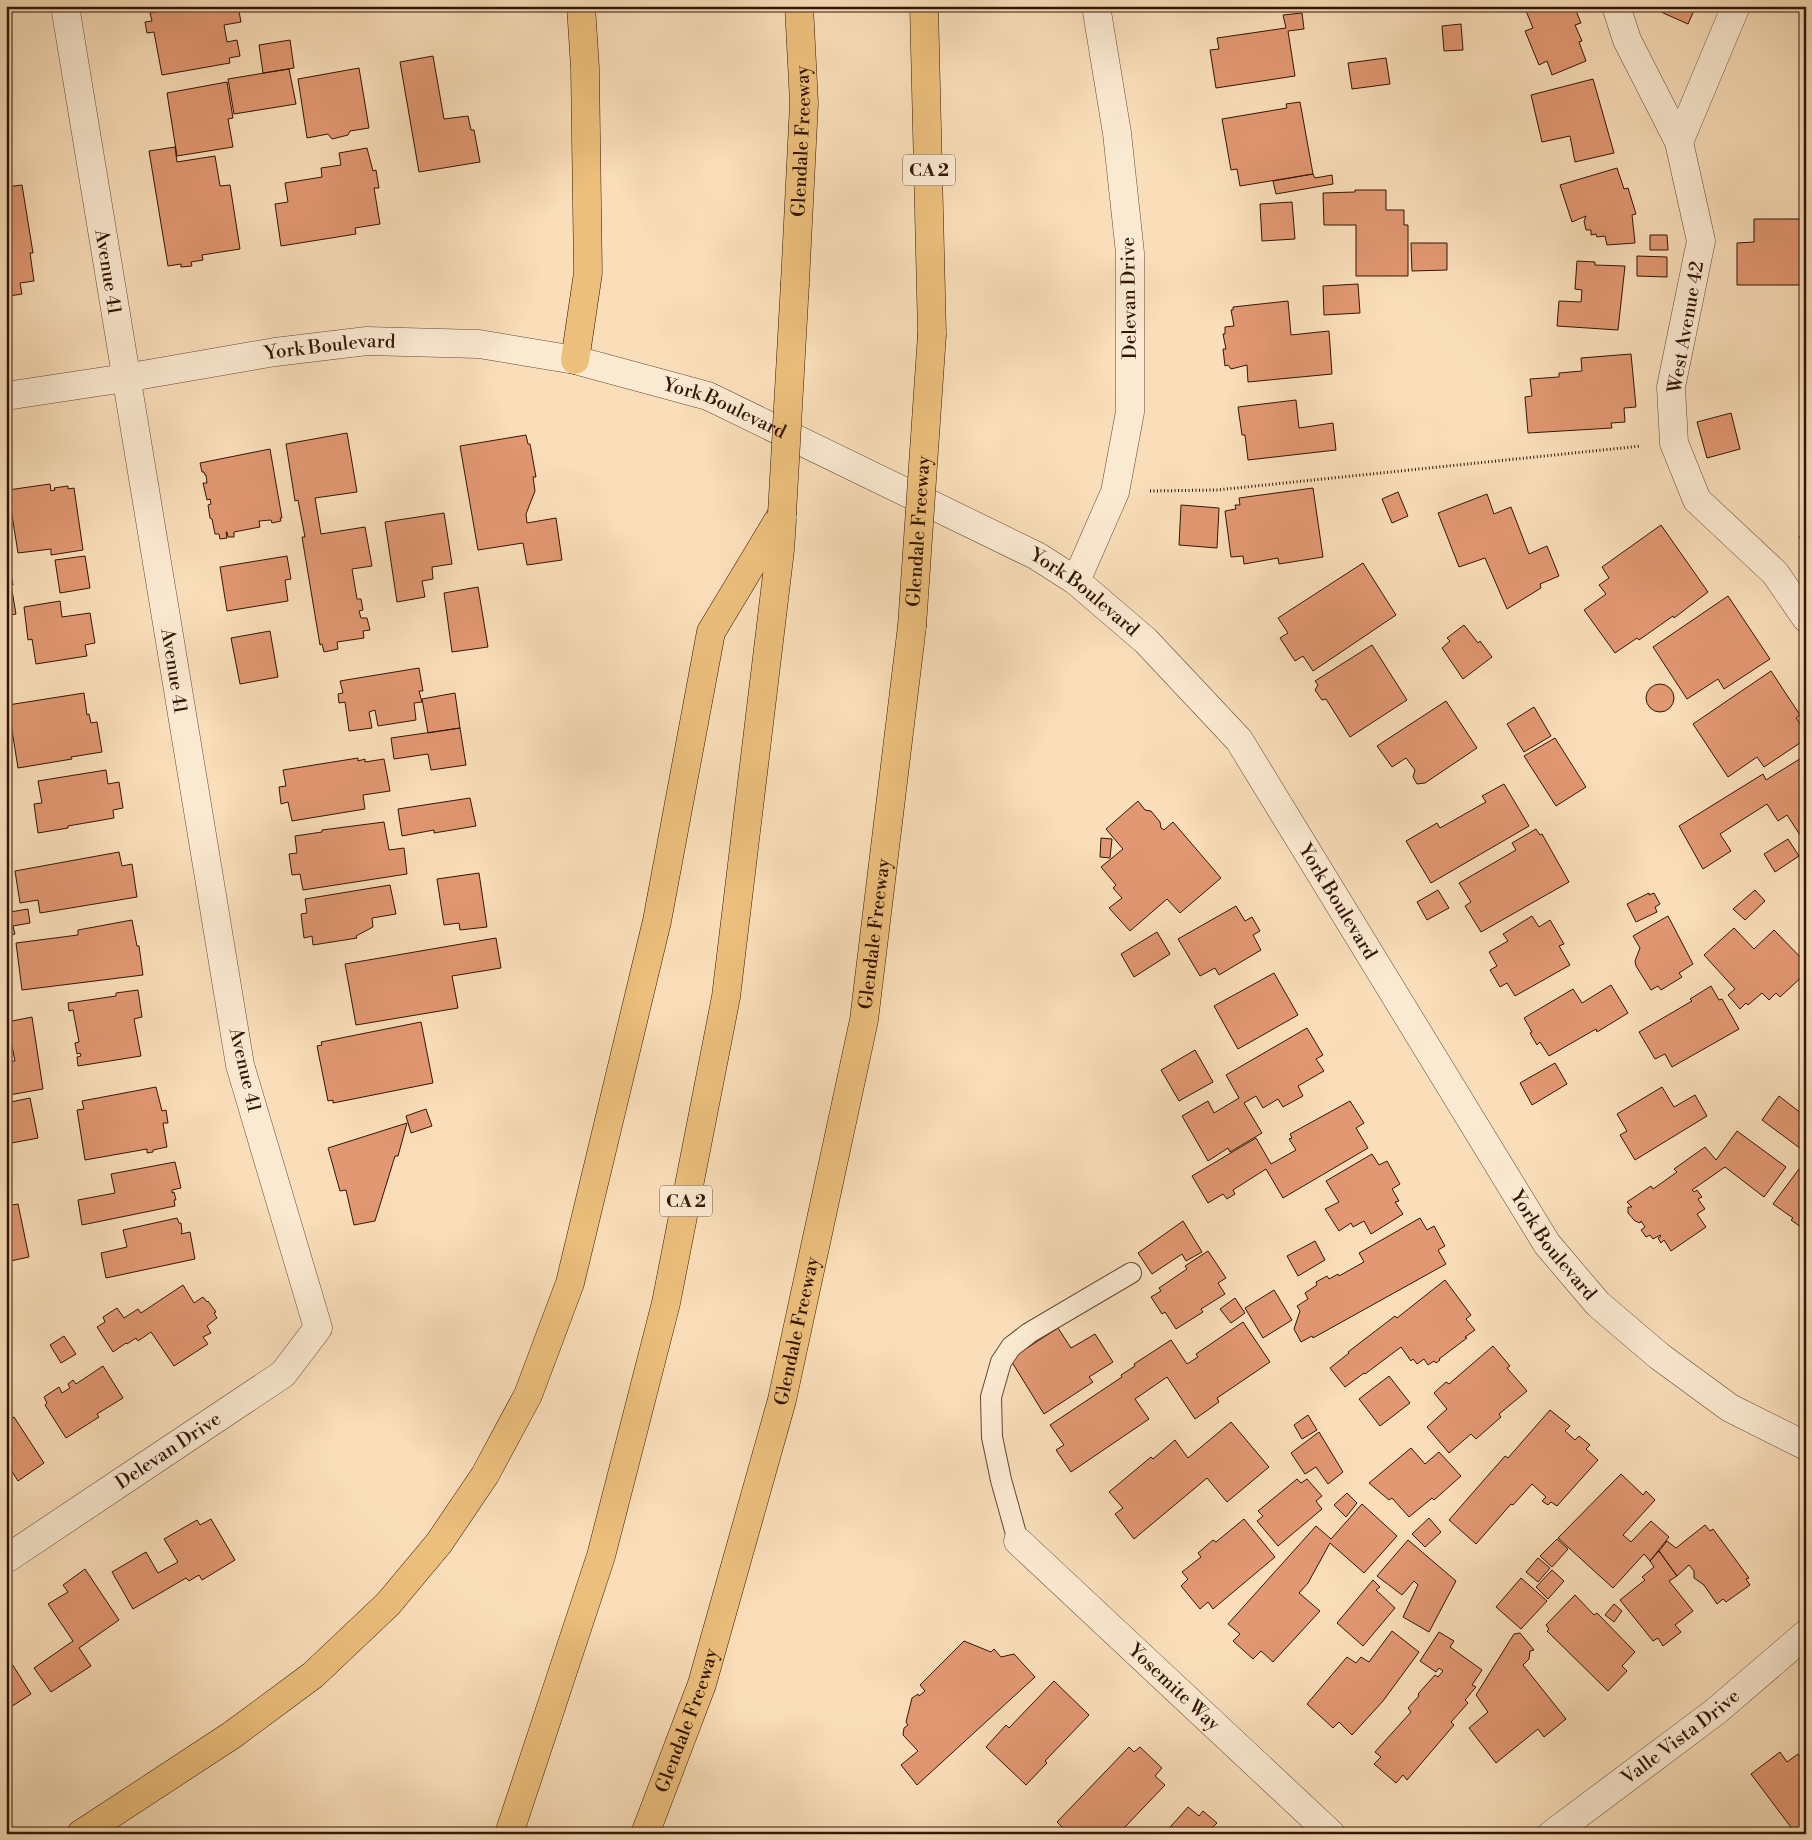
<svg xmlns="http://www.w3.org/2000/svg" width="1812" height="1840" viewBox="0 0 1812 1840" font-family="'Libre Bodoni',serif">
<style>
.building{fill:#e29872;stroke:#331505}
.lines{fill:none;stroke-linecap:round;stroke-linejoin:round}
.service-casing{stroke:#644732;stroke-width:22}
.minor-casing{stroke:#644732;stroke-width:29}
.tertiary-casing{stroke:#644732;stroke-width:29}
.motorway-casing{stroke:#331505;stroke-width:29}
.path{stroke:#331505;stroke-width:3;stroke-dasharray:1 2.5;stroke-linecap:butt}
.service{stroke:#fbead2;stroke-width:20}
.minor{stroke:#fbead2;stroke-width:28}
.tertiary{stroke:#fbead2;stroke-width:28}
.motorway{stroke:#ecbf7c;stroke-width:28}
.motorway-bridge-casing{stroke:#331505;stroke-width:29;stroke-linecap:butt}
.motorway-bridge{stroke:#ecbf7c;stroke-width:28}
.labels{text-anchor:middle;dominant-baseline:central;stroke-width:5;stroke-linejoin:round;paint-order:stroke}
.shield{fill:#fbead2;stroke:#6f5542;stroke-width:1}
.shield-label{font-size:18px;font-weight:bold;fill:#331505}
.street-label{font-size:19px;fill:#331505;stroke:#fbead2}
</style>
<rect width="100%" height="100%" fill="#f9deb9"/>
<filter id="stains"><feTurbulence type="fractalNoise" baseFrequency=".004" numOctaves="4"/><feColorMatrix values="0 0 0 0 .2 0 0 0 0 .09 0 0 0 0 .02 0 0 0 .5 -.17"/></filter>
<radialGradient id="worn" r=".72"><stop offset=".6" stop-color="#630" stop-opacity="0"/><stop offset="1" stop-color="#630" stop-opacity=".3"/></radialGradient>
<path class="building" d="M189 6H238L241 22 224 25 227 42 237 40 240 56 229 58 230 63 162 75 154 32 147 33 145 22 152 21 150 13Z
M1524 6H1574L1581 23 1575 25 1582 41 1579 42 1586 61 1552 75 1547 61 1539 65 1525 31 1533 28Z
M1664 6H1696L1688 24 1661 12Z
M1302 13 1304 29 1288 31 1295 76 1216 88 1210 50 1219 49 1217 38 1286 28 1283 15Z
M1461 24 1463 50 1444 51 1442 26Z
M290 40 294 68 263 73 259 45Z
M433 56 444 119 468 116 471 130H474L480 162 419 172 400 62Z
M1386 58 1390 84 1352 89 1348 63Z
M359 68 369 128 350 131 348 135 332 139 328 134 307 138 298 79Z
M289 69 296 104 234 114 228 79Z
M1593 79 1614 153 1575 162 1570 136 1542 142 1531 95Z
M227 82 233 118 228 119 233 147 177 156 167 93Z
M1300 102 1313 174 1240 186 1237 169 1231 170 1222 119 1287 108 1286 104Z
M175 147 177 162 215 156 220 186 230 185 240 249 202 255 203 260 191 262 192 266 181 267V264L168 266 149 151Z
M367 148 373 171 376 170 379 188H374L380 224 355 228 356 234 281 246 275 204 288 202 285 183 322 177 321 168 341 165 339 153Z
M1617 168 1624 189 1628 188 1636 214 1632 215 1635 243 1607 245 1605 236 1597 237 1596 234 1591 235V230H1586L1584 221 1586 216 1572 222 1560 185Z
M1313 174 1315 178 1332 175 1333 184 1276 194 1273 181Z
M22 185 33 253H30L34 281 20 283 22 294 9 296 6 285V187Z
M1355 190H1386V210H1404V225H1408V276H1356V225H1324L1323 193 1355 192Z
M1292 202 1295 239 1262 241 1260 204Z
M1754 219H1806V285H1737V243L1754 242Z
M1650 235H1667L1668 250H1650Z
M1411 243H1447V270L1412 271Z
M1637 256 1667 257V277L1637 276Z
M1577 261 1595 262V265L1625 266 1618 330 1557 326 1559 301 1581 302 1582 290 1575 289Z
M1358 284 1360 313 1324 315 1323 286Z
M1288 301 1291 335 1329 331 1332 374 1248 382 1247 365 1231 369 1228 365 1225 366 1223 349H1226L1223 334H1225V327L1234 326 1231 310H1233V307Z
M1631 354 1636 407 1624 408 1625 422 1611 423 1612 428 1528 433 1525 397 1532 396 1530 379 1559 377V373L1582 371 1581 358Z
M1296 400 1299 428 1333 423 1336 450 1248 460 1245 435H1242L1238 407Z
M1731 413 1740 449 1707 458 1697 422Z
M347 433 357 492 315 498 321 534 365 527 372 566 352 569 357 599H361L363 610 359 611 361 618H367L370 630 363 631 364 638 337 642 338 649 324 652 322 644 320 645 302 537H305L298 500 295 501 286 444Z
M526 435 528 444H530L536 477H533L535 491 526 514 527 523 556 518 562 560 527 565 523 543 478 550 460 446Z
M270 449 282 518H280L281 521 272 523 271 520 259 521 260 527 234 532V537H228L227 532H226L227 538 220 539 219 534H215L212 519 210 518 208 505 211 504 210 499 207 500 203 483H207L206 475H205L204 472H202L200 463Z
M50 484 51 491 55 490 54 488 68 486V489L74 488 83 550 51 555V549L18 553 8 490Z
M1313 488 1323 557 1279 564 1278 558 1244 564 1243 556 1231 557 1225 511 1236 509 1235 505H1240L1239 498Z
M1398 492 1408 516 1392 523 1382 499Z
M1487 494 1494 514 1511 507 1529 554 1547 546 1559 576 1540 584 1541 588 1507 609 1485 558 1459 567 1438 513Z
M1181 505 1219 508 1217 548 1179 545Z
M444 513 452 564 432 567 433 579 422 581 425 597 397 602 385 522Z
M1661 525 1708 592 1674 618 1673 616 1639 640 1637 638 1615 653 1584 610 1606 594 1599 585 1609 578 1602 567Z
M1806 533V548L1799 537Z
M6 546 13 585H11L16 614 6 616Z
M85 556 90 588 60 593 55 560Z
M287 556 291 579 285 580 288 601 227 611 220 567Z
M1363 563 1396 615 1313 671 1303 656 1295 661 1280 638 1288 633 1278 618Z
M478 587 488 647 452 652 444 593Z
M1728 596 1770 659 1724 689 1718 679 1687 699 1653 647Z
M60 601 62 617 90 613 95 643 85 645 87 656 36 664 32 639 28 640 24 607Z
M1464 625 1478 643 1480 641 1492 657 1463 679 1442 648 1450 641 1447 638Z
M270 631 278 677 240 684 231 638Z
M1372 645 1407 700 1350 737 1326 699 1322 700 1315 690 1318 685 1315 681Z
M419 668 423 691H419L422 702 414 703 416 720 378 726 375 710 369 712 372 728 349 731 345 702 339 703 338 694 343 693 340 681Z
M1771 671 1800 715 1796 718 1806 732V739L1764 767 1757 757 1728 777 1693 724Z
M1646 698a14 14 0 1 1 28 0a14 14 0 1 1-28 0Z
M84 693 87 715 89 714 91 723 97 722 102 752 71 757 72 759 18 768 8 705Z
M455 693 460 728 428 733 422 699Z
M1446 701 1477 748 1425 783 1417 784 1413 777 1415 770 1406 758 1392 767 1377 746Z
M1534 707 1551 736 1524 752 1507 724Z
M460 728 466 765 431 770 428 754 394 759 391 738Z
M1555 738 1586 787 1556 806 1524 756Z
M1806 755V831L1800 835 1787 815 1778 821 1767 804 1720 834 1731 851 1703 869 1679 826 1763 774 1766 780Z
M358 758V761L365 759V762L384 759 390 791 363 795 365 809 292 821 288 802 281 804 279 787 286 786 283 770Z
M106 770 108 784 119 782 123 808 113 810 114 818 68 826V828L38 833 34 804 42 803 38 781Z
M1504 784 1529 826 1431 883 1406 841 1437 823 1440 828 1486 802 1482 796Z
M470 798 476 826 434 833V830L402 836 398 809Z
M1138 801 1145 810 1151 811 1160 822 1161 828 1164 830 1173 822 1221 878 1180 913 1167 899 1130 931 1109 908 1122 898 1113 888 1116 885 1101 867 1123 849 1106 829Z
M384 822 389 850 404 848 407 874 303 890 300 874 292 875 289 854 297 853 295 836 322 832V830Z
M1536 829 1540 835 1542 834 1569 882 1481 932 1465 906 1471 902 1459 883 1516 850 1512 843Z
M6 831 12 864 6 865Z
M1101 838 1112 839 1110 858 1100 857Z
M1788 839 1799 856 1775 872 1764 854Z
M119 852 122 866 132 864 137 897 40 913 38 900 20 903 15 871Z
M479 873 487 927 460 930 459 923 444 925 437 879Z
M390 885 396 914 372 918 373 927 356 936 357 938 313 945 312 936 304 938 301 914 307 913 305 899Z
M1438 890 1449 908 1427 920 1417 902Z
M1755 890 1765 901 1745 920 1733 909Z
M1649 893V895L1654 893 1660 904 1655 907 1657 912 1636 922 1627 904Z
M6 894 10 912 28 909 30 923 13 926 15 934 6 936Z
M1236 906 1245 921 1252 917 1260 931 1253 935 1261 950 1219 975 1215 968 1200 976 1178 939Z
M1532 916 1539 927 1550 920 1564 944 1559 946 1570 965 1515 996 1507 983 1500 987 1490 970 1497 966 1489 952 1508 941 1503 934Z
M1668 916 1693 964 1679 973 1682 977 1661 990 1658 986 1651 990 1636 966 1635 961 1640 948 1633 936Z
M132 920 137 946H139L143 975 22 990 16 943 78 935V930Z
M1734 928 1754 949 1774 930 1806 963V973L1780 997 1776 993 1769 1000 1762 993 1748 1005 1746 1003 1740 1009 1728 995 1735 989 1704 955Z
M1157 932 1170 954 1134 977 1121 954Z
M496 938 501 968 452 976 458 1008 356 1025 345 964Z
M1274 973 1298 1015 1238 1049 1214 1006Z
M1611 985 1628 1013 1597 1032 1596 1029 1549 1056 1540 1042 1537 1045 1530 1033 1532 1032 1524 1018 1573 989 1582 1003Z
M1711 986 1719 1000 1722 999 1739 1029 1672 1067 1665 1054 1655 1059 1639 1032 1692 1001 1690 999Z
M138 990 142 1017 134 1019 141 1056 78 1066 77 1057 81 1056 80 1053 77 1054 75 1043 79 1042 73 1010 69 1011 68 1003 116 996V993Z
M32 1017 43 1089 9 1095 8 1091H6V1062L15 1061 7 1022Z
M421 1022 433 1083 333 1103V1100L328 1101 317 1046 322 1045 321 1042Z
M1307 1028 1323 1055 1316 1059 1324 1071 1298 1086 1303 1096 1283 1107 1278 1099 1263 1108 1256 1096 1244 1103 1262 1133 1230 1152 1228 1148 1208 1161 1182 1116 1208 1101 1214 1113 1239 1098 1226 1075Z
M1195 1050 1213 1082 1179 1101 1161 1070Z
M1555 1063 1567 1084 1532 1105 1520 1083Z
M156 1087 162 1111 166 1110 168 1123H163L167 1147 153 1150V1152L147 1153V1149L85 1160 77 1110 84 1109 82 1101Z
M1662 1087 1674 1107 1695 1095 1707 1116 1635 1160 1620 1135 1627 1131 1617 1114Z
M1779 1096 1806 1117V1142L1801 1149 1762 1120Z
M30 1098 38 1138 6 1144V1103Z
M1350 1101 1364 1123 1356 1128 1368 1148 1283 1198 1266 1169 1233 1190 1235 1194 1227 1199 1223 1194 1208 1203 1192 1176 1256 1138 1271 1164 1296 1150 1289 1139 1292 1138 1290 1134Z
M426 1109 432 1126 411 1133 406 1116Z
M407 1123 398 1156H395L375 1221 354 1225 346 1190 340 1191 328 1148Z
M1737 1131 1786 1167 1764 1197 1725 1167 1692 1190 1694 1192 1697 1190 1702 1197 1698 1199 1705 1209 1697 1214 1706 1227 1671 1251 1664 1240 1661 1243 1658 1238 1661 1236 1660 1235 1653 1239 1650 1235 1646 1237 1641 1230 1645 1227 1641 1221 1640 1223 1635 1221 1628 1213V1207H1632L1627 1202 1651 1186 1653 1189 1677 1172 1674 1169 1705 1147 1716 1160Z
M1372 1154 1379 1165 1387 1161 1400 1184 1392 1189 1399 1201 1395 1202 1403 1214 1371 1234 1364 1221 1353 1227 1351 1223 1339 1231 1325 1209 1339 1202 1326 1181Z
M175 1162 181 1188 172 1190V1193L174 1192 176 1200H174L175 1206 82 1225 78 1200 115 1193 111 1174Z
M1806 1167V1220L1801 1227 1791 1220 1793 1218 1773 1204 1799 1169 1803 1171Z
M18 1204 29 1257 6 1262V1206Z
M177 1218 179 1223H181L182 1232 181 1234 190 1232 195 1259 106 1278 101 1253 127 1247 123 1230Z
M1420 1218 1427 1230 1434 1226 1445 1246 1438 1250 1446 1264 1313 1338 1312 1336 1301 1342 1294 1329 1300 1311 1297 1306 1308 1299 1305 1293 1317 1285 1316 1282 1327 1276 1329 1279 1338 1274 1339 1276 1364 1262 1359 1253Z
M1183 1221 1202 1252 1186 1261 1182 1254 1152 1274 1138 1253Z
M1315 1241 1325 1260 1298 1276 1287 1256Z
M1208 1251 1226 1278 1218 1283 1225 1294 1201 1309 1203 1312 1176 1329 1165 1312 1162 1314 1151 1297 1161 1291 1159 1288 1187 1269 1185 1266Z
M1445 1280 1471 1315 1466 1319 1475 1330 1465 1337 1467 1338 1439 1359 1440 1360 1436 1363 1434 1361 1428 1365 1424 1359 1417 1364 1413 1359 1411 1361 1401 1347 1365 1374 1364 1373 1345 1387 1330 1368 1349 1353 1348 1352 1395 1316 1397 1318Z
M183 1285 194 1303 203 1297 207 1302 208 1301 216 1312 214 1313 217 1318 207 1326 211 1333 203 1337 208 1344 174 1366 151 1332 138 1341 136 1338 127 1344 126 1343 113 1352 97 1327 105 1322 103 1317 117 1308 124 1318 138 1309 141 1313Z
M1274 1290 1292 1320 1263 1338 1245 1308Z
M1235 1298 1245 1313 1231 1323 1220 1309Z
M1243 1322 1270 1362 1217 1398 1219 1402 1195 1419 1167 1377 1135 1399 1149 1419 1071 1472 1056 1450 1064 1445 1050 1425 1122 1377 1121 1375 1135 1366 1134 1364 1171 1340 1187 1364 1198 1357 1196 1354Z
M1058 1328 1071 1348 1095 1334 1113 1362 1089 1377 1093 1382 1044 1414 1010 1359Z
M64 1336 76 1354 61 1363 50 1345Z
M1493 1346 1510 1366 1507 1368 1527 1391 1499 1414 1501 1417 1476 1439 1471 1434 1449 1453 1427 1427 1447 1409 1434 1393 1446 1382 1449 1384Z
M103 1366 123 1398 97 1414 99 1417 66 1438 45 1405 47 1403 44 1397 59 1387 62 1393 70 1388 68 1384 73 1380 76 1384Z
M1389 1376 1410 1403 1380 1426 1359 1399Z
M1550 1410 1570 1426 1565 1431 1575 1440 1579 1436 1590 1445 1586 1449 1598 1460 1557 1506 1551 1502 1548 1505 1542 1501 1546 1497 1532 1484 1513 1505 1511 1504 1476 1544 1449 1520 1505 1456 1508 1458Z
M1308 1415 1317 1430 1302 1439 1294 1425Z
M14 1417 44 1463 18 1481 6 1462V1422Z
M1231 1422 1269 1467 1227 1502 1207 1478 1134 1539 1115 1514 1123 1508 1109 1492 1151 1457 1153 1459 1175 1440 1188 1458Z
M1319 1432 1343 1472 1328 1484 1316 1467 1305 1474 1291 1453Z
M1411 1448 1425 1464 1439 1452 1461 1476 1434 1500 1432 1498 1409 1517 1392 1498 1389 1500 1369 1483Z
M1621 1474 1643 1495 1646 1491 1655 1500 1623 1535 1631 1542 1651 1521 1669 1537 1650 1561 1644 1554 1613 1588 1558 1538Z
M1297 1479 1301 1483 1307 1479 1322 1496 1316 1501 1322 1509 1278 1546 1257 1521 1263 1516 1258 1511Z
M1347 1493 1357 1503 1346 1517 1334 1505Z
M1362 1504 1397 1536 1364 1573 1330 1543 1308 1583 1299 1593 1320 1611 1273 1662 1261 1651 1253 1659 1233 1641 1240 1634 1228 1624 1316 1526 1331 1539Z
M1429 1518 1441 1532 1425 1547 1412 1534Z
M211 1519 235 1560 202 1580 199 1575 189 1581 186 1578 133 1609 112 1572 146 1552 158 1573 178 1562 164 1539 197 1520 200 1525Z
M1244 1519 1275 1557 1213 1609 1208 1602 1200 1609 1181 1586 1188 1579 1182 1572 1201 1557 1198 1553 1213 1540 1216 1542Z
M1705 1525 1710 1531 1713 1529 1749 1578 1746 1579 1750 1585 1726 1602 1723 1599 1717 1604 1704 1585 1694 1578V1571L1689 1565 1677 1576 1659 1551 1667 1541 1676 1548Z
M1557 1539 1568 1549 1552 1567 1540 1556Z
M1408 1540 1456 1581 1429 1632 1403 1617 1418 1585 1414 1581 1402 1595 1377 1576Z
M1659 1551 1677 1576 1669 1581 1693 1611 1675 1625 1681 1632 1663 1646 1658 1638 1653 1641 1620 1600 1645 1580 1642 1577 1654 1567 1650 1561Z
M1538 1558 1550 1568 1538 1582 1526 1572Z
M85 1569 119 1620 79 1648 91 1666 51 1692 34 1668 73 1641 48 1604 68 1592 63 1585Z
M1552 1570 1564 1581 1548 1599 1536 1587Z
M1521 1578 1547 1601 1521 1629 1496 1607Z
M1373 1580 1380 1587 1376 1590 1395 1608 1363 1646 1337 1623Z
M1575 1595 1594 1615 1597 1613 1635 1652 1622 1666 1627 1671 1608 1691 1547 1631 1549 1629 1546 1625Z
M1614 1604 1622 1611 1614 1622 1605 1615Z
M1392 1631 1419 1652 1383 1701 1352 1735 1339 1722 1333 1728 1307 1704 1347 1657 1356 1663 1361 1657 1369 1662Z
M1439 1632 1454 1641 1450 1647 1482 1670 1472 1685 1476 1687 1465 1700 1468 1703 1451 1722 1454 1725 1407 1780 1403 1775 1396 1783 1374 1764 1381 1757 1375 1752 1411 1712 1408 1708 1419 1696 1418 1694 1435 1675 1438 1677 1443 1671 1439 1668 1436 1672 1420 1661Z
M1520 1633 1534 1650 1530 1651 1529 1659 1523 1665 1566 1719 1544 1737 1538 1729 1496 1763 1469 1728 1488 1712 1476 1695 1514 1634Z
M964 1641 991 1652 994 1649 1001 1657 1014 1654 1035 1677 917 1785 901 1765 918 1751 903 1735 904 1728 908 1725 906 1722 912 1698 918 1694 919 1696 925 1691 920 1685Z
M12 1664 31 1694 6 1710V1667Z
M1054 1681 1089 1715 1045 1761 1047 1763 1026 1785 986 1747 1006 1725 1009 1728Z
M1129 1747 1134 1752 1140 1747 1162 1768 1155 1776 1165 1785 1124 1828 1126 1830 1123 1834H1069L1057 1822Z
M1780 1752 1787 1762 1798 1754 1806 1764V1834H1796L1751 1774Z
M1188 1807 1199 1816 1203 1811 1217 1823 1212 1828 1218 1834H1164Z"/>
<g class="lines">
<defs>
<path id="service" d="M1018 1541 1001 1480 992 1437 991 1397 1001 1362 1011 1347 1029 1333 1131 1273"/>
<g id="minor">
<path d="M1616 6 1627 40 1679 142 1701 241 1671 387 1674 443 1697 500 1775 573 1806 618"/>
<path d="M1679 142 1736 6"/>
<path id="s1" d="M1018 1541 1331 1834"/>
<path id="s2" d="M6 1559 283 1374 318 1328 240 1065 65 6"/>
<path id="s3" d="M1552 1834 1715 1712 1806 1634"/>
</g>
<g id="tertiary">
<path id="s4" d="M6 396 125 378 275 352 367 341 479 344 575 360 708 396 1037 556 1076 581 1146 641 1239 740 1547 1244 1598 1304 1659 1356 1730 1408 1806 1446"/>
<path d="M1076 581 1115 492 1130 412V253L1117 133 1096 6"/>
</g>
<g id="motorway">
<path d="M924 6 932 334"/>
<path id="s5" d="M795 283 804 103 799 6"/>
<path d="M575 360 588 273 585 68 581 6"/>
<path d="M81 1834 232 1735 313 1675 388 1604 439 1543 485 1475 528 1395 570 1283 657 921 711 632 782 514"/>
<path d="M509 1834 601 1556 666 1303 726 997 780 550 782 520"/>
<path id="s6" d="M645 1834 702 1684 782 1400 864 1020 912 626"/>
</g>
</defs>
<use href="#service" class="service-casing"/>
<use href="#minor" class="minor-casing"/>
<use href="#tertiary" class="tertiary-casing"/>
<use href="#motorway" class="motorway-casing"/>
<path class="path" d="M1150 491 1217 490 1641 446"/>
<use href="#service" class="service"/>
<use href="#minor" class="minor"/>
<use href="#tertiary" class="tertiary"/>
<use href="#motorway" class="motorway"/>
<defs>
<g id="motorway-bridge">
<path d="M782 514 795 283"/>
<path id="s7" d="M912 626 932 334"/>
</g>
</defs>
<use href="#motorway-bridge" class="motorway-bridge-casing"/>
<use href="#motorway-bridge" class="motorway-bridge"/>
</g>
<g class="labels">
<g class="shield">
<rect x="903" y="154.5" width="52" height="31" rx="4"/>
<rect x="660" y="1185.5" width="52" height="31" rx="4"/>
</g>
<g class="shield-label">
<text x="929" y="170">CA 2</text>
<text x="686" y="1201">CA 2</text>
</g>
<g class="street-label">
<text stroke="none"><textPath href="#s5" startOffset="142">Glendale Freeway</textPath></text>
<text transform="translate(108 272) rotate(81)">Avenue 41</text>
<text transform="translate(1129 298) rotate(-91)">Delevan Drive</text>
<text transform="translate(1686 327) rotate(-80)">West Avenue 42</text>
<text stroke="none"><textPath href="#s4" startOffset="328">York Boulevard</textPath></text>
<text stroke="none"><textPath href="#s4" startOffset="732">York Boulevard</textPath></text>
<text stroke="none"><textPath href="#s7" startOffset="95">Glendale Freeway</textPath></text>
<text stroke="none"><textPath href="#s4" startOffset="1138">York Boulevard</textPath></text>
<text transform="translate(174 671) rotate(81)">Avenue 41</text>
<text stroke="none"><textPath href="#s4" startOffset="1542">York Boulevard</textPath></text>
<text stroke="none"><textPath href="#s6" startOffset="931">Glendale Freeway</textPath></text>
<text transform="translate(245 1070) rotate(77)">Avenue 41</text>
<text stroke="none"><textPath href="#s4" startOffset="1948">York Boulevard</textPath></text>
<text stroke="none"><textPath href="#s6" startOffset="526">Glendale Freeway</textPath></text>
<text stroke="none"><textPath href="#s2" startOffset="195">Delevan Drive</textPath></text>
<text stroke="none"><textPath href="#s1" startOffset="214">Yosemite Way</textPath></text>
<text stroke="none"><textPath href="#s6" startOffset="121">Glendale Freeway</textPath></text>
<text stroke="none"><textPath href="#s3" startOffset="161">Valle Vista Drive</textPath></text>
</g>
</g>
<rect width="1812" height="1840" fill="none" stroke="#f9deb9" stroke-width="25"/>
<rect x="8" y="8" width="1797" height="1825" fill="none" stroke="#331505" stroke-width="2.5"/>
<rect x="12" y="12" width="1787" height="1815" fill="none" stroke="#331505"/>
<rect width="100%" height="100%" filter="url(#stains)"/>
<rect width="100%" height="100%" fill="url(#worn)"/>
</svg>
